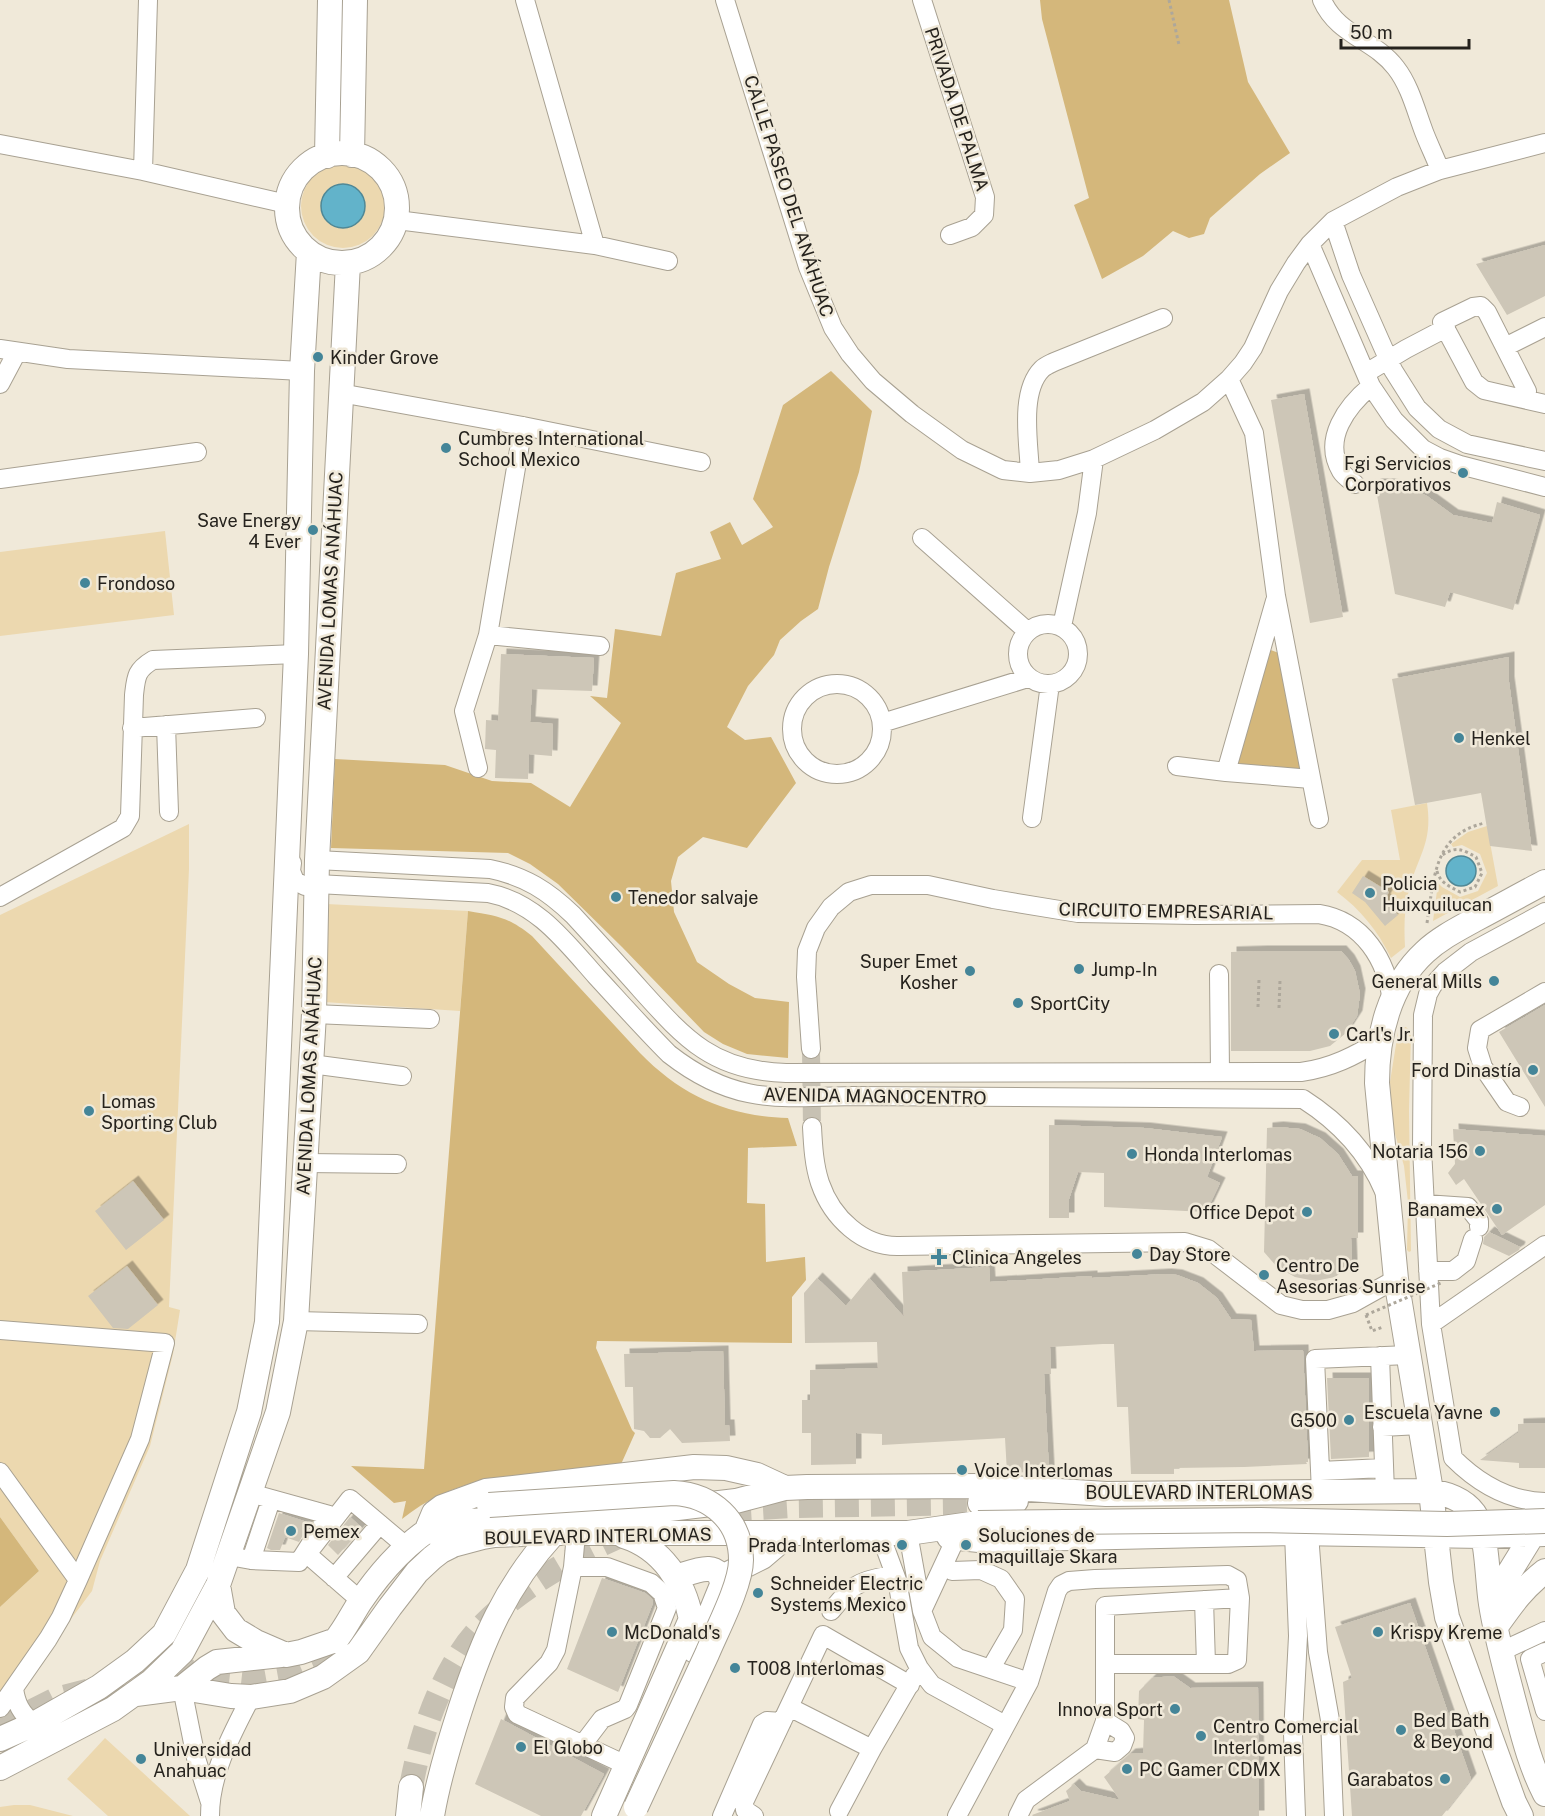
<svg xmlns="http://www.w3.org/2000/svg" width="1545" height="1816" viewBox="0 0 1545 1816" font-family="'Public Sans',sans-serif">
<style>
.green{fill:#ecd8af}
.forest{fill:#d4b77b}
.water{fill:#62b3ca;stroke:#508896;stroke-width:1.5}
.building{fill:#cdc6b7;filter:url(#shadow)}
.lines{fill:none;stroke-linecap:round;stroke-linejoin:round}
.minor-tunnel{stroke:#c7c1b3;stroke-width:18;stroke-dasharray:18 9;stroke-linecap:butt}
.major-tunnel{stroke:#c7c1b3;stroke-width:24;stroke-dasharray:24 12;stroke-linecap:butt}
.minor-casing{stroke:#a8a192;stroke-width:20}
.major-casing{stroke:#a8a192;stroke-width:26}
.path{stroke:#ada79b;stroke-width:3;stroke-dasharray:3 3;stroke-linecap:butt}
.minor{stroke:#fff;stroke-width:18}
.major{stroke:#fff;stroke-width:24}
.major-bridge-casing{stroke:#a8a192;stroke-width:26;stroke-linecap:butt}
.path-bridge{stroke:#ada79b;stroke-width:3;stroke-dasharray:3 3;stroke-linecap:butt}
.major-bridge{stroke:#fff;stroke-width:24}
.poi-dot{fill:#448598;stroke:#f0e9d9;stroke-width:2}
.labels{text-anchor:middle;dominant-baseline:central;stroke-width:5;stroke-linejoin:round;paint-order:stroke}
.street-label{font-size:18px;fill:#25221d;stroke:#f0e9d9}
.poi-label{font-size:18px;fill:#25221d;stroke:#f0e9d9;text-anchor:start}
</style>
<defs>
<filter id="shadow"><feDropShadow dx="5.5" dy="-5.5" stdDeviation="0" flood-color="#0004"/></filter>
</defs>
<rect width="100%" height="100%" fill="#f0e9d9"/>
<path class="green" d="M301 206a42 42 0 1 1 84 0a42 42 0 1 1-84 0Z
M165 531 174 615 0 636V552Z
M1427 803C1433 843 1418 855 1409 890 1404 909 1404 928 1405 947L1391 958C1378 931 1361 910 1337 892L1362 860H1400L1391 810Z
M189 824V869L169 1307 180 1310 173 1354 150 1446 100 1561 92 1591 16 1692 0 1694V1607L39 1571 0 1517V915Z
M1487 826 1498 886 1433 921 1438 883 1442 887 1460 897 1478 891 1487 873 1480 854 1462 845 1453 847 1451 844 1468 832Z
M326 904 468 911 460 1011 324 1002Z
M1402 1027H1406L1411 1032 1409 1111 1411 1251 1409 1252 1407 1250 1408 1202 1404 1166 1392 1123 1390 1082 1398 1032Z
M105 1738 190 1816H108L67 1779Z
M14 1805H30L73 1816H0V1807Z"/>
<path class="forest" d="M1040 0H1229L1248 82 1290 153 1260 174 1210 218 1204 234 1189 238 1173 231 1143 256 1102 279 1074 205 1089 198 1042 19Z
M831 371 872 411 859 472 829 567 818 609 801 621 780 640 774 655 748 686 727 727 745 740 771 737 796 783 747 848 703 837 678 857 671 881 674 912 697 962 729 984 755 998 789 1002 788 1058 747 1054 723 1044 704 1032 622 947 558 884 530 864 508 853 331 848 335 759 445 765 492 781 531 783 570 807 621 723 590 696 607 698 615 629 661 636 676 573 721 559 710 532 730 522 742 545 773 527 753 499 783 405Z
M1263 647 1287 656 1310 779 1227 772Z
M468 911C498 916 508 917 532 936L640 1053C682 1096 727 1116 788 1118L797 1146 748 1148 747 1203 765 1204 766 1262 805 1257 806 1280 792 1297V1343L597 1341 596 1348 632 1430 635 1433 618 1471 483 1480C452 1488 427 1499 402 1519L406 1501 394 1503 351 1466 424 1469Z
M0 1517 39 1571 0 1607Z"/>
<path class="water" d="M321 206a22 22 0 1 1 44 0a22 22 0 1 1-44 0Z
M1446 871a15 15 0 1 1 30 0a15 15 0 1 1-30 0Z"/>
<path class="building" d="M1545 245V296L1507 315 1476 264Z
M1304 394 1343 617 1310 623 1271 400Z
M1375 484H1389L1415 490 1427 496 1453 515 1492 523 1497 502 1540 515 1513 610 1450 592 1445 607 1395 594Z
M501 654 594 658 592 691 532 689 530 722 553 724 552 756 529 754 528 779 495 778 496 750 485 749 486 720 498 721Z
M1509 657V682L1532 851 1490 846 1481 793 1415 805 1392 679Z
M1363 876 1389 892 1385 899 1398 915 1385 926 1365 902 1352 893Z
M1262 951H1341L1349 960 1355 971 1360 994 1357 1016 1346 1033 1330 1046 1310 1051H1231V952Z
M1545 1005V1107L1499 1032Z
M1049 1125 1145 1128 1222 1137 1207 1177 1220 1183 1206 1212 1104 1207V1173L1078 1172 1069 1199V1218H1049Z
M1278 1127 1300 1129 1320 1138 1338 1154 1352 1176H1358V1238H1351L1352 1265 1335 1277 1315 1281 1295 1277 1277 1267 1264 1252 1267 1128Z
M1453 1129 1545 1136V1205L1502 1235 1464 1179 1456 1185 1448 1173 1455 1164Z
M133 1181 164 1220 126 1250 95 1211Z
M1489 1232 1520 1247 1519 1250 1509 1256 1483 1244 1484 1237Z
M127 1266 158 1305 128 1329 113 1328 88 1296Z
M989 1267 990 1282 1092 1276V1278L1166 1274 1177 1275 1198 1283 1217 1298 1231 1319 1251 1320 1254 1351 1303 1350 1308 1462H1306L1307 1464 1244 1467 1174 1468V1474H1131L1128 1407H1117L1114 1344H1103L1050 1347 1051 1374H1044L1049 1471 1007 1473 1005 1438 882 1445V1434L856 1433V1464L811 1465V1433H802V1400H810V1370L878 1368 877 1342 805 1343 804 1293 817 1278 846 1306 869 1278 904 1317 902 1272Z
M723 1351 725 1425H729L730 1441 682 1443 670 1429 660 1438H650L644 1431 634 1429 633 1387H625L624 1354Z
M1327 1378H1369V1457L1331 1459Z
M1545 1423V1468H1519V1463L1480 1460 1518 1433V1424Z
M279 1513 310 1523 299 1542 285 1537 280 1550H271L267 1548Z
M350 1517 362 1528 338 1555 328 1545Z
M602 1578 645 1593 652 1599 653 1603 618 1692 567 1669Z
M1410 1603 1471 1779 1442 1816H1352L1343 1682 1352 1678 1335 1627Z
M1173 1676 1190 1688 1258 1687 1259 1816H1033L1032 1815 1070 1801 1066 1791 1074 1784 1081 1791 1120 1800 1104 1777 1130 1754 1143 1753 1144 1720 1138 1719 1139 1691 1152 1678Z
M501 1719 604 1774 581 1816H541L475 1784Z"/>
<g class="lines">
<path class="minor-tunnel" d="M811 1049 812 1127"/>
<path class="major-tunnel" d="M727 1510 793 1506 980 1503
M0 1727 56 1699 155 1673 195 1672 250 1678 284 1672 312 1660 325 1652 334 1642
M411 1787C420 1739 434 1695 460 1654 493 1601 573 1556 629 1532"/>
<defs>
<path id="minor" d="M525 0 595 245
M725 0 808 267 833 328 850 354 873 381 912 414 962 450 1003 470 1030 473 1059 470 1094 459 1155 430 1203 402 1229 379 1243 363 1253 348 1279 291 1296 263 1310 244 1333 221 1397 187 1440 170 1545 143
M922 0 985 197 984 215 972 227 950 235
M1322 0C1338 36 1374 39 1396 68 1410 86 1416 111 1424 132 1429 145 1435 157 1440 170
M0 144 143 171 287 204
M143 171 148 0
M397 220 595 245 668 261
M1333 221 1351 275 1393 370 1417 408 1439 429 1467 444 1545 461
M1310 244 1371 386 1394 420 1423 449 1440 458 1460 465 1545 487
M1505 347 1545 327
M0 349 68 359 302 371
M1366 373 1406 349 1446 328
M1229 379 1254 433 1276 596 1319 819
M0 384 17 352
M340 393 523 426 701 462
M1525 399 1527 391 1487 312 1481 306 1473 307 1442 322 1474 382 1484 390 1545 404
M1030 473C1029 444 1019 392 1042 369 1045 366 1050 364 1054 362L1163 318
M0 479 197 452
M1355 484C1350 480 1344 476 1341 471 1322 439 1347 406 1371 386
M922 538 1027 631
M1018 654a30 30 0 1 1 60 0a30 30 0 1 1-60 0Z
M1062 626 1087 513 1094 459
M488 635 600 646
M792 729a45 45 0 1 1 90 0a45 45 0 1 1-90 0Z
M882 723 1028 678
M166 725 169 812
M132 728 256 718
M1177 766 1226 772 1311 779
M478 768 464 711 488 635 523 426
M1226 772 1275 601
M1032 818 1050 684
M317 860 490 869C525 876 548 891 573 915 596 940 619 965 641 990 686 1040 714 1071 786 1073L1301 1072C1331 1068 1355 1056 1380 1040
M292 863 291 871 295 881 305 886 317 884 488 893C536 902 565 941 596 976 620 1002 644 1029 669 1054 733 1104 776 1098 852 1096L1303 1099C1339 1122 1367 1151 1384 1191
M0 897 123 828 130 816 134 695C136 677 136 670 153 660L296 654
M1545 912 1471 952 1445 972 1433 985 1428 994 1423 1015 1422 1148 1431 1324 1453 1458C1478 1483 1509 1501 1545 1502
M1219 974 1220 1072
M314 1014 430 1019
M811 1049 806 977 807 951 816 928 831 907 849 892 871 885H928L993 899 1078 913 1195 915 1319 914C1363 921 1387 960 1392 1002
M311 1064 402 1076
M1520 1107 1507 1102 1483 1067 1477 1048 1480 1030 1545 992
M812 1127C813 1146 814 1165 820 1183 832 1218 863 1247 899 1246L1185 1242 1208 1249 1281 1305 1302 1310H1328L1353 1303 1396 1279
M305 1163 397 1164
M1425 1204 1468 1207 1479 1221V1227
M1428 1271H1453L1466 1261 1473 1239
M296 1321 418 1324
M1431 1324 1545 1245
M0 1330 165 1343 140 1439 78 1580 61 1617 48 1639 0 1708
M1380 1356 1385 1492
M1382 1427 1420 1425
M1320 1471 1384 1468
M0 1472 78 1580
M1321 1492 1315 1359 1408 1355
M908 1533 922 1611
M1294 1533 1298 1636 1293 1734 1296 1816
M576 1534 573 1567 556 1650 549 1663 515 1698 514 1707 517 1714 626 1765
M880 1534 897 1580 909 1648 919 1668 932 1685 1005 1725
M1309 1534 1318 1652 1330 1720 1334 1816
M956 1538 922 1611 932 1637 958 1658 1029 1682 957 1816
M229 1556 251 1560 299 1562 329 1515 250 1493
M251 1560 271 1500
M573 1567H607L651 1583 662 1593 667 1608 628 1705 625 1709 602 1719 583 1744
M952 1571 981 1570 1001 1579 1015 1599 1013 1630 991 1668
M334 1578 380 1524
M1204 1600 1206 1664
M361 1601 307 1554 350 1499 407 1547
M831 1611C851 1587 856 1581 887 1576
M1502 1651 1545 1631
M1545 1652 1530 1659 1545 1711
M1105 1664H1228L1237 1660 1240 1598
M14 1688C16 1704 21 1713 34 1724
M182 1688 196 1758 210 1802
M789 1707 872 1749
M1095 1749 1115 1752 1122 1746 1125 1738 1121 1731 1105 1721
M839 1811 872 1749 915 1675
M210 1816C210 1773 232 1734 251 1697
M722 1816 762 1724 767 1721 782 1722
M754 1816 745 1810 744 1802 823 1635 910 1685
M1018 1816 1026 1800 1095 1749 1105 1721V1606L1240 1598 1237 1580 1228 1575 1095 1579 1069 1581 1061 1585 1057 1591 1029 1682"/>
<path id="major" d="M287 208a55 55 0 1 1 110 0a55 55 0 1 1-110 0Z
M352 155 355 0
M327 156 330 0
M980 1503 1016 1501
M426 1532 433 1531 470 1521 644 1512 736 1501 785 1488 807 1487 980 1486 1106 1494 1431 1491C1449 1494 1468 1501 1477 1518 1488 1540 1487 1579 1491 1604 1496 1636 1505 1667 1513 1698 1522 1731 1529 1763 1545 1794
M426 1532 434 1513 442 1507 486 1491 694 1467 726 1468 757 1475 785 1488
M949 1537 979 1540 1294 1533 1483 1536 1545 1534
M724 1576 762 1557 789 1534
M676 1577C693 1572 720 1558 722 1585L695 1651
M218 1585 223 1613 236 1630 256 1642 286 1655 301 1652 336 1640
M1491 1602 1533 1534 1542 1528
M1495 1628C1512 1604 1522 1589 1545 1571
M335 1641C345 1629 351 1616 360 1602 381 1571 407 1542 439 1523
M182 1688 207 1668 217 1662 281 1655
M136 1694 182 1688 231 1696 251 1697 290 1691 323 1677 358 1652 390 1607 417 1572 432 1558 441 1551 453 1545 483 1537 495 1535 554 1533H908L978 1523
M0 1739 34 1724 99 1687 135 1661 164 1634 198 1570 249 1412 267 1322 296 654 302 371 309 252
M0 1768 113 1709 152 1681 182 1652 218 1585 278 1412 296 1321 314 1014 317 860 348 263
M408 1816 411 1787
M432 1816C438 1780 449 1744 460 1710 482 1642 505 1586 554 1533
M604 1816 691 1619C684 1582 662 1548 624 1536
M1521 1816 1514 1802 1447 1617 1441 1582 1431 1491 1396 1279 1377 1083C1377 1036 1389 985 1425 952 1440 938 1458 929 1476 919 1499 907 1522 894 1545 882"/>
</defs>
<use href="#minor" class="minor-casing"/>
<use href="#major" class="major-casing"/>
<path class="path" d="M1169 0 1179 45
M1437 871C1440 883 1449 886 1460 892L1475 887 1482 873 1476 857C1461 849 1457 846 1442 855
M1427 923C1434 880 1433 834 1485 823
M1258 1007 1259 980
M1279 1008 1280 980
M1366 1315 1372 1331 1383 1327"/>
<use href="#minor" class="minor"/>
<use href="#major" class="major"/>
<defs>
<path id="major-bridge" d="M489 1505 674 1493C711 1495 741 1520 741 1560 741 1585 717 1630 707 1654 683 1705 660 1756 636 1807
M978 1523 1260 1520 1447 1524 1545 1521"/>
</defs>
<use href="#major-bridge" class="major-bridge-casing"/>
<path class="path-bridge" d="M1366 1315 1441 1283"/>
<use href="#major-bridge" class="major-bridge"/>
</g>
<g class="poi-dot">
<circle cx="318" cy="357" r="6"/>
<circle cx="446" cy="448" r="6"/>
<circle cx="1463" cy="473" r="6"/>
<circle cx="313" cy="530" r="6"/>
<circle cx="85" cy="583" r="6"/>
<circle cx="1459" cy="738" r="6"/>
<circle cx="1370" cy="893" r="6"/>
<circle cx="616" cy="897" r="6"/>
<circle cx="1079" cy="969" r="6"/>
<circle cx="970" cy="971" r="6"/>
<circle cx="1494" cy="981" r="6"/>
<circle cx="1018" cy="1003" r="6"/>
<circle cx="1334" cy="1034" r="6"/>
<circle cx="1533" cy="1070" r="6"/>
<circle cx="89" cy="1111" r="6"/>
<circle cx="1480" cy="1151" r="6"/>
<circle cx="1132" cy="1154" r="6"/>
<circle cx="1497" cy="1209" r="6"/>
<circle cx="1307" cy="1212" r="6"/>
<circle cx="1137" cy="1254" r="6"/>
<path d="M936 1248h6v6h6v6h-6v6h-6v-6h-6v-6h6z"/>
<circle cx="1264" cy="1275" r="6"/>
<circle cx="1495" cy="1412" r="6"/>
<circle cx="1349" cy="1420" r="6"/>
<circle cx="962" cy="1470" r="6"/>
<circle cx="291" cy="1531" r="6"/>
<circle cx="902" cy="1545" r="6"/>
<circle cx="966" cy="1545" r="6"/>
<circle cx="758" cy="1593" r="6"/>
<circle cx="612" cy="1632" r="6"/>
<circle cx="1378" cy="1632" r="6"/>
<circle cx="735" cy="1668" r="6"/>
<circle cx="1175" cy="1709" r="6"/>
<circle cx="1401" cy="1730" r="6"/>
<circle cx="1201" cy="1736" r="6"/>
<circle cx="521" cy="1747" r="6"/>
<circle cx="141" cy="1759" r="6"/>
<circle cx="1127" cy="1769" r="6"/>
<circle cx="1445" cy="1779" r="6"/>
</g>
<g class="labels">
<g class="street-label">
<text transform="translate(957 109) rotate(72)">PRIVADA DE PALMA</text>
<text transform="translate(789 196) rotate(72)">CALLE PASEO DEL ANÁHUAC</text>
<text transform="translate(330 591) rotate(-87)">AVENIDA LOMAS ANÁHUAC</text>
<text transform="translate(1166 911) rotate(1)">CIRCUITO EMPRESARIAL</text>
<text transform="translate(309 1076) rotate(-87)">AVENIDA LOMAS ANÁHUAC</text>
<text transform="translate(875 1096) rotate(1)">AVENIDA MAGNOCENTRO</text>
<text x="1199" y="1492">BOULEVARD INTERLOMAS</text>
<text transform="translate(598 1536) rotate(-1)">BOULEVARD INTERLOMAS</text>
</g>
<g class="poi-label">
<text x="330" y="357">Kinder Grove</text>
<text x="458" y="438">Cumbres International<tspan x="458" dy="21">School Mexico</tspan></text>
<text x="1451" y="463" text-anchor="end">Fgi Servicios<tspan x="1451" dy="21">Corporativos</tspan></text>
<text x="301" y="520" text-anchor="end">Save Energy<tspan x="301" dy="21">4 Ever</tspan></text>
<text x="97" y="583">Frondoso</text>
<text x="1471" y="738">Henkel</text>
<text x="1382" y="883">Policia<tspan x="1382" dy="21">Huixquilucan</tspan></text>
<text x="628" y="897">Tenedor salvaje</text>
<text x="958" y="961" text-anchor="end">Super Emet<tspan x="958" dy="21">Kosher</tspan></text>
<text x="1091" y="969">Jump-In</text>
<text x="1482" y="981" text-anchor="end">General Mills</text>
<text x="1030" y="1003">SportCity</text>
<text x="1346" y="1034">Carl's Jr.</text>
<text x="1521" y="1070" text-anchor="end">Ford Dinastía</text>
<text x="101" y="1101">Lomas<tspan x="101" dy="21">Sporting Club</tspan></text>
<text x="1468" y="1151" text-anchor="end">Notaria 156</text>
<text x="1144" y="1154">Honda Interlomas</text>
<text x="1485" y="1209" text-anchor="end">Banamex</text>
<text x="1295" y="1212" text-anchor="end">Office Depot</text>
<text x="1149" y="1254">Day Store</text>
<text x="952" y="1257">Clinica Angeles</text>
<text x="1276" y="1265">Centro De<tspan x="1276" dy="21">Asesorias Sunrise</tspan></text>
<text x="1483" y="1412" text-anchor="end">Escuela Yavne</text>
<text x="1337" y="1420" text-anchor="end">G500</text>
<text x="974" y="1470">Voice Interlomas</text>
<text x="303" y="1531">Pemex</text>
<text x="978" y="1535">Soluciones de<tspan x="978" dy="21">maquillaje Skara</tspan></text>
<text x="890" y="1545" text-anchor="end">Prada Interlomas</text>
<text x="770" y="1583">Schneider Electric<tspan x="770" dy="21">Systems Mexico</tspan></text>
<text x="624" y="1632">McDonald's</text>
<text x="1390" y="1632">Krispy Kreme</text>
<text x="747" y="1668">T008 Interlomas</text>
<text x="1163" y="1709" text-anchor="end">Innova Sport</text>
<text x="1413" y="1720">Bed Bath<tspan x="1413" dy="21">&amp; Beyond</tspan></text>
<text x="1213" y="1726">Centro Comercial<tspan x="1213" dy="21">Interlomas</tspan></text>
<text x="533" y="1747">El Globo</text>
<text x="153" y="1749">Universidad<tspan x="153" dy="21">Anahuac</tspan></text>
<text x="1139" y="1769">PC Gamer CDMX</text>
<text x="1433" y="1779" text-anchor="end">Garabatos</text>
</g>
</g>
<path d="M1341 39v9h128v-9" fill="none" stroke="#25221d" stroke-width="3"/>
<text x="1350" y="39" font-size="18" fill="#25221d" stroke="#f0e9d9" stroke-width="4.5" paint-order="stroke">50 m</text>
</svg>
